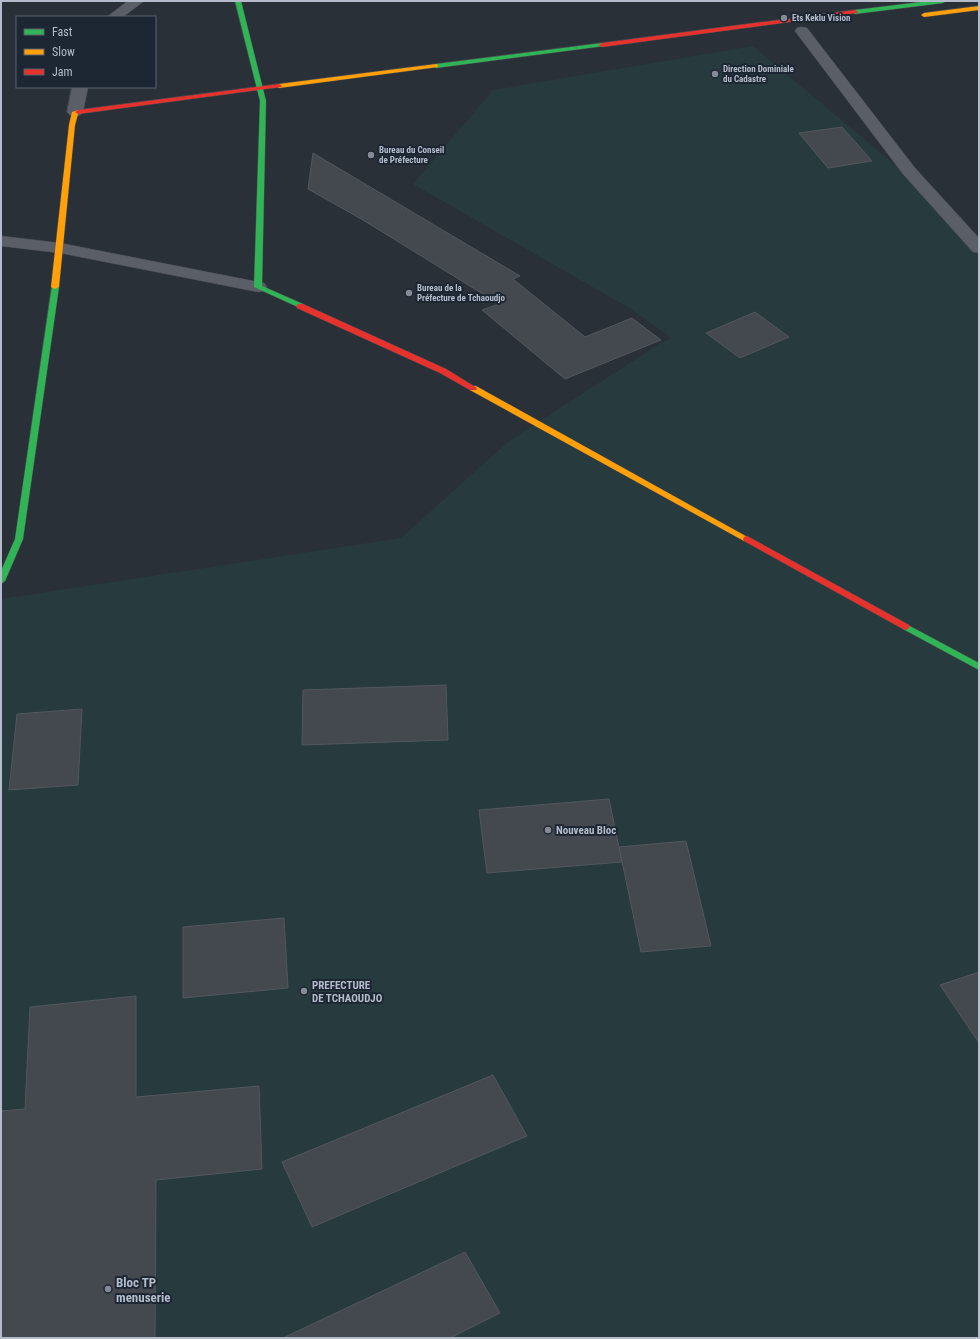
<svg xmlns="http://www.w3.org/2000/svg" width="980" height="1339" viewBox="0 0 980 1339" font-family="'Roboto Condensed',sans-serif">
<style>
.green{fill:#273a3e}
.building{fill:#444950;stroke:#52575f}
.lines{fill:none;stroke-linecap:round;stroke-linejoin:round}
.street-casing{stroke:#484c53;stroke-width:1}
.fast-casing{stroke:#484c53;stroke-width:1}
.slow-casing{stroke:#484c53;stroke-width:1}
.jam-casing{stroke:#484c53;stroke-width:1}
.street{fill:#5a5e66;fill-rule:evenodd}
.fast{fill:#30b455;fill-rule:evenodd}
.slow{fill:#ff9f0a;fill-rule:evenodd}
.jam{fill:#e5322d;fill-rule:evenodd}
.poi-dot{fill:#848b96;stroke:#1d2633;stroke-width:1.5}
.labels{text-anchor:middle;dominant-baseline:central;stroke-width:4;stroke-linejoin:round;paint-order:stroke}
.far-poi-label{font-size:9px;font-weight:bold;fill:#b4bcc9;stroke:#1d2633;text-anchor:start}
.poi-label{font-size:11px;font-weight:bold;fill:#b4bcc9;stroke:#1d2633;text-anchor:start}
.near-poi-label{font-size:13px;font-weight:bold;fill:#b4bcc9;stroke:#1d2633;text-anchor:start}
</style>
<rect width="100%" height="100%" fill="#2a3038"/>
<path class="green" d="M753 46 919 185 979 246V1338H1V599L401 538 509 441 661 343 672 338 629 308 413 184 493 90Z"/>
<path class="building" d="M842 127 872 161 828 168 799 133Z
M313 153 520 276 513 279 585 337 632 318 661 340 565 379 482 310 499 304 363 220 308 189Z
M755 312 789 337 740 358 706 333Z
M446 685 448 740 302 745 303 690Z
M82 709 78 785 9 790 17 714Z
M609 799 622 862 487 873 479 810Z
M686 841 711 946 641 952 619 847Z
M284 918 288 988 183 998V927Z
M979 972V1043L940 985Z
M136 996V1097L259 1086 262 1169 156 1180 155 1338H1V1111L25 1109 30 1007Z
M493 1075 527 1136 312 1227 282 1162Z
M465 1252 500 1313 450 1338H283Z"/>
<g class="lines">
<defs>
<path id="street" d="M128 1H144L123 17H107Z
M802 27 807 28 915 168 979 238V253L973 252 903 174 795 31 797 28Z
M72 87H88L83 112 80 115 75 117 70 115 67 112Z
M1 236 60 243 258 282 264 283 267 287 264 291 258 292 60 253 1 246Z"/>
<path id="fast" d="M235 1H241L266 101 262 286 303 304V308H300L254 287 260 101Z
M929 1H946L943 3 855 14 852 12 855 10Z
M602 43 605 45 604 46 436 68 433 66 436 64Z
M52 285H55L59 287 23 539 5 581 1 584V571L15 539Z
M906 624 979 663V670L903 629 902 627 903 625Z"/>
<path id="slow" d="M979 6V10L924 17 921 15 924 13Z
M436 64 438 65V67L279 88 276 86 279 84Z
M78 110 81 112 78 114 75 125 59 287 55 289 51 287 69 125 72 112Z
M470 386H476L751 539 750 541H744L470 390Z"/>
<path id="jam" d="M855 10 858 12 857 13 602 47 599 45 602 43Z
M279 84 282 86 281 87 78 114 75 112 78 110Z
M297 304H303L446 369 477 388 476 390H470L440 373 297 308Z
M747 536 909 625 910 627 906 630 903 629 744 541 743 539 744 537Z"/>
</defs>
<use href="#street" class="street-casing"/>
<use href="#fast" class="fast-casing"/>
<use href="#slow" class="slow-casing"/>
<use href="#jam" class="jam-casing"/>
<use href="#street" class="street"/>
<use href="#fast" class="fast"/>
<use href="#slow" class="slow"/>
<use href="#jam" class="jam"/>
</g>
<g class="poi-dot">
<circle cx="784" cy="18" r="4"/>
<circle cx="715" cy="74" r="4"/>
<circle cx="371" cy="155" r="4"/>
<circle cx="409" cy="293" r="4"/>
<circle cx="548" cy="830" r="4"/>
<circle cx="304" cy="991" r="4"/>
<circle cx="108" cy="1289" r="4"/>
</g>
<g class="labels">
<g class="far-poi-label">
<text x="792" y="18">Ets Keklu Vision</text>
<text x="723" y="69">Direction Dominiale<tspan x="723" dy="10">du Cadastre</tspan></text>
<text x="379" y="150">Bureau du Conseil<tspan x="379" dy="10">de Préfecture</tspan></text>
<text x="417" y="288">Bureau de la<tspan x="417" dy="10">Préfecture de Tchaoudjo</tspan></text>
</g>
<g class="poi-label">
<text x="556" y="830">Nouveau Bloc</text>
<text x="312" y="985">PREFECTURE<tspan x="312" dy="13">DE TCHAOUDJO</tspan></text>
</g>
<g class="near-poi-label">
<text x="116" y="1282">Bloc TP<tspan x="116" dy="15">menuserie</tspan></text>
</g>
</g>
<rect width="980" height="1339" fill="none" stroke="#b4bcc9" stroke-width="4"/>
<rect x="16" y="16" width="140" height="72" fill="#1d2633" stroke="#59626f"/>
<rect x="24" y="29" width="20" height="6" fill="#30b455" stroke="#59626f"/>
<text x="52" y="36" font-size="12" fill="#b4bcc9">Fast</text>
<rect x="24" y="49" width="20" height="6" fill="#ff9f0a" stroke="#59626f"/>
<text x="52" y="56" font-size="12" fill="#b4bcc9">Slow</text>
<rect x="24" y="69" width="20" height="6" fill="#e5322d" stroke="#59626f"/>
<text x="52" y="76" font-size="12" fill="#b4bcc9">Jam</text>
</svg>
